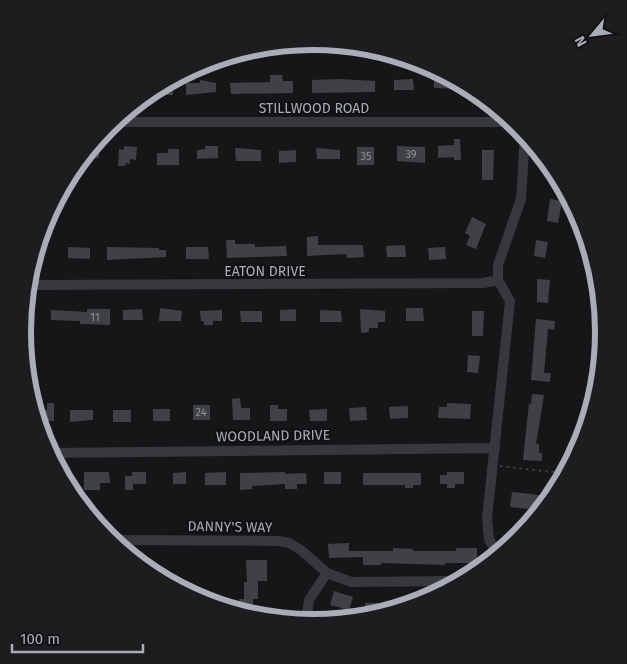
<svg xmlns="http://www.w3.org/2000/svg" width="627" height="664" viewBox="0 0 627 664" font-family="'Fira Sans',sans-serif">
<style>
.building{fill:#404145}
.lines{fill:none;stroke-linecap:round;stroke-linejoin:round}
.path{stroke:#3d3f44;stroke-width:2;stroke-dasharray:2.5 4;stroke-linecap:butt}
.street{stroke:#37383d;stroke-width:10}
.labels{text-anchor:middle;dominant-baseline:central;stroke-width:4.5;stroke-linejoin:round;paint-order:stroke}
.number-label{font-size:11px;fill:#8e929b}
.street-label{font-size:14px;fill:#a8adb8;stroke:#111113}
.rim{fill:none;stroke:#a8adb8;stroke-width:6}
</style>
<rect width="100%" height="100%" fill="#161618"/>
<path class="building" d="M270 75H282L283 81H293V93L231 94 230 83 270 82Z
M434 77H446L463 89 434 88Z
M339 79 375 81V92L312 93V80Z
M413 79 414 90H394V80Z
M200 80 216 83V92L186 95V83H200Z
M173 83V95H154Z
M99 139V158H86L87 157Z
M454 139H460L461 160H454V157L438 158V146L454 145Z
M124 146 137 147 136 160 130 159V164L126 163 125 166H118L119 149 124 150Z
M205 146H218V158L197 159V150L205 149Z
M397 146 425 147V163L397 161Z
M357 147H374V165H357Z
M235 148 261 150V161H236Z
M316 148 340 150V159H317Z
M168 149H179V165H157V153H168Z
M296 150V162L279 163V151Z
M482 150H494L493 180H482Z
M550 199 562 201 558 223 547 221Z
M472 217 486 224 476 249 466 245 470 236 465 233Z
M318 236V245H363L364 257 347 258 346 254 307 256V237Z
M226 240H235V244H255V247L286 246 287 256 227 258Z
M536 240 548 242 545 258 534 256Z
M405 245 406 257H387L386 246Z
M68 247 90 248V259L68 258Z
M107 247 159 248V250H166V257L107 260Z
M186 247H208L209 259H186Z
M445 247 446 259 429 260 428 248Z
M537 279 550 280 548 303 537 302Z
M160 308 182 311 181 321H159Z
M406 308H423L424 321H406Z
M87 309H110V325L80 324V321L51 320V310L87 312Z
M142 309 143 320H123V310Z
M296 309V321H280V310Z
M360 309 385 311V322H378V328H369V332L361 333Z
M222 310V321H213V325H204V321H201L200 311Z
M320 310 341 311 342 322H320Z
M240 311H262V322H241Z
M472 311H484L483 336H472Z
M536 319 555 321 554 330 548 329 544 373H551L550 382 531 380Z
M468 355 480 356 478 373 467 372Z
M532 394 544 395 536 444H539V453H542V461L523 460 529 403 531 404Z
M240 398 241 408H250V420H233L232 399Z
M47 403H54V421H40L38 410H47Z
M447 403 471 404 470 419 438 418 439 407H447Z
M193 405H210V420H193Z
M270 405H278V409H287V421H270Z
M408 406V418L390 419 389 407Z
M366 407 367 420 350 421 349 408Z
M153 409H170V421H153Z
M327 409V421H310L309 410Z
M70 410H93V420L70 422Z
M113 410H131V422H113Z
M84 472H109L110 483H100V490H84Z
M132 472H146V484H133V490H125V476H132Z
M186 472V484H173V473Z
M226 472V485H205V473Z
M285 472V474L306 473 307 484H297V489H285V484L252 486 253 489 240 490V473Z
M324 472H341V484H324Z
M447 472H464V484H455V488H447V484H440V475H447Z
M363 473H421V485H413V488H405V485H363Z
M512 492 532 494 547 497 538 510 510 507Z
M349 543V551H393V548L413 549V551H456V548H477V563H445V565L381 563V565H363V557L329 558 328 544Z
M246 560H267V581H258V599H253V611L240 608 239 599H244V582H247Z
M334 591 353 597 349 610 330 605Z
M365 603H380L381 610 365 613Z"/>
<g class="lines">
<path class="path" d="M500 466 562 473"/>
<path class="street" d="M114 122H513
M32 285 483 283 498 280
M51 453 495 448
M112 540 279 541 289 543 301 550 327 573 351 582 455 581
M496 553 489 539 487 518 510 301 498 280V265L521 199 525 135
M306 622 309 600 327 573"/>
</g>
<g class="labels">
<g class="number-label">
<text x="411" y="154">39</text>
<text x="366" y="156">35</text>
<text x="95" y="317">11</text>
<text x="201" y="412">24</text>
</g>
<g class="street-label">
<text x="314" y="108">STILLWOOD ROAD</text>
<text x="265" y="271">EATON DRIVE</text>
<text transform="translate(273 436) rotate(-1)">WOODLAND DRIVE</text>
<text transform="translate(230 527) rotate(1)">DANNY'S WAY</text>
</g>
</g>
<path d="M0 0H627V664H0ZM31 332a282 282 0 1 1 564 0a282 282 0 1 1-564 0Z" fill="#1d1d20" fill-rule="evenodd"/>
<path class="rim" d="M31 332a282 282 0 1 1 564 0a282 282 0 1 1-564 0Z"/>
<g transform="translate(592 35) rotate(241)" stroke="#111113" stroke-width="4" paint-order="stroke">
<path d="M0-4L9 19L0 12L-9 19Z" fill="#a8adb8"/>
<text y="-8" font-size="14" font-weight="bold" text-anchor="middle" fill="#a8adb8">N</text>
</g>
<path d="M12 644v8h131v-8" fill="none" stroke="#a8adb8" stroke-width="2.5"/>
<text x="20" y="644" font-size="15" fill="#a8adb8" stroke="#111113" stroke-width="4" paint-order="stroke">100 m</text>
</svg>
